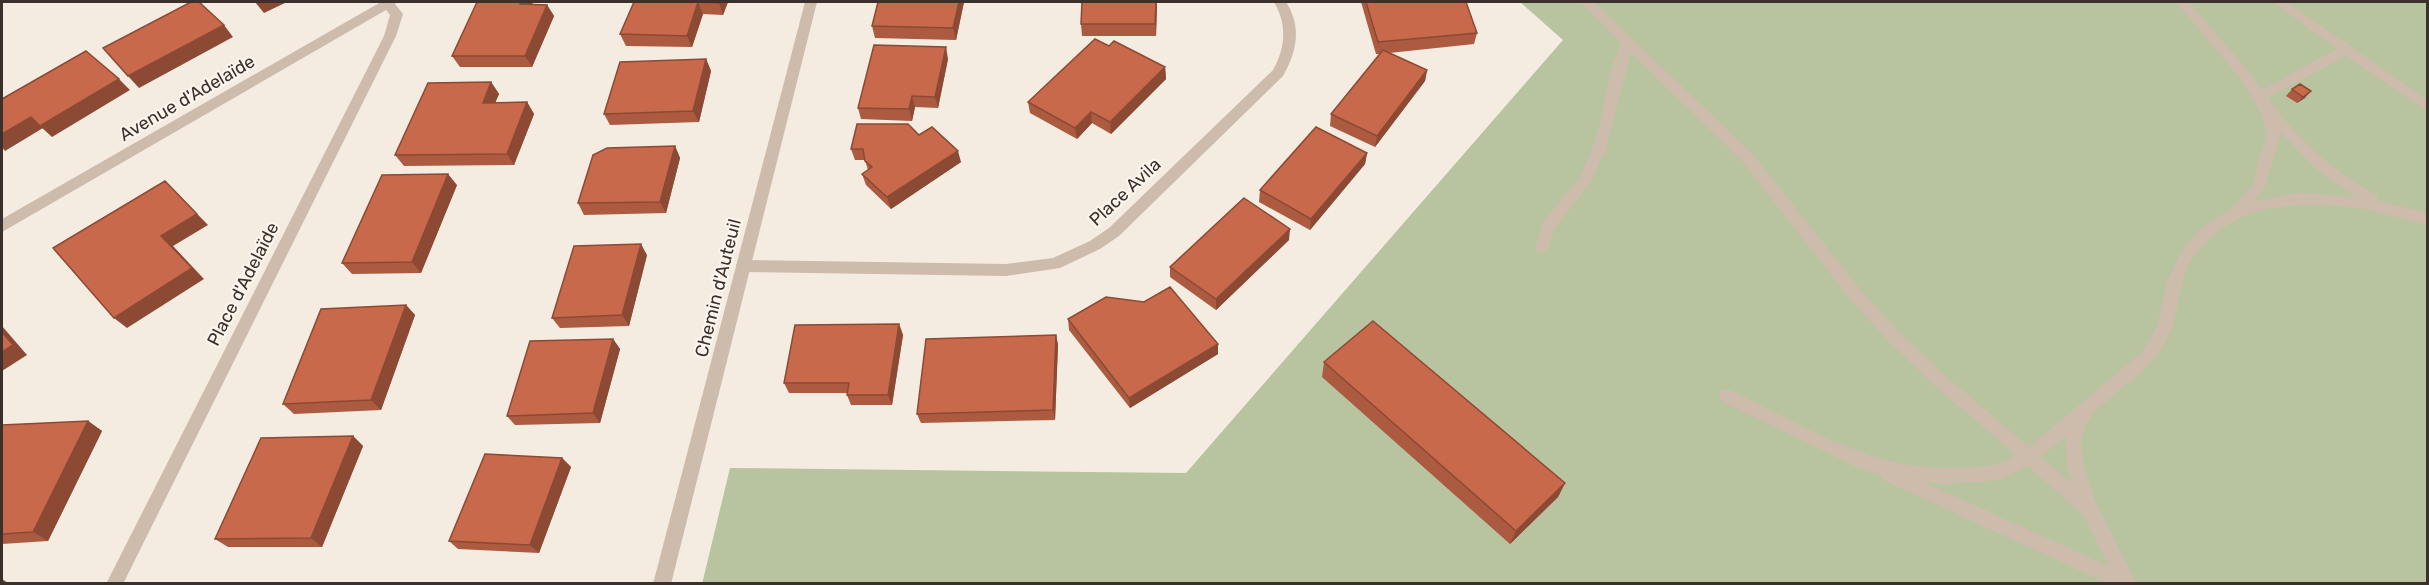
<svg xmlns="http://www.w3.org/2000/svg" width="2429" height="585" viewBox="0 0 2429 585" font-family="Rubik,sans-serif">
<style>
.green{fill:#b8c4a0}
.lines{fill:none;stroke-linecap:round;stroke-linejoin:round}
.service{fill:#cdbbac;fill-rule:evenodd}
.minor{fill:#cdbbac;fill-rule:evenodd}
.tertiary{fill:#cdbbac;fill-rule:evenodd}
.wall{fill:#ac5a40}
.shaded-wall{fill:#8c4a34}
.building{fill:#c8694b;stroke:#8c4a34;stroke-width:1.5}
.labels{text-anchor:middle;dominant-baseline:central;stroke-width:4.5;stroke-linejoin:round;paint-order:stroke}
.street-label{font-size:18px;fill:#3b302b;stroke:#fbf5ee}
</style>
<rect width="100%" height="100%" fill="#f4ebe1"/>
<path class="green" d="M1520 2H2427V583L702 584 730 468 1186 473 1563 40Z"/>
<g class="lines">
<path class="service" d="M1581 2H1594L1752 153 1860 289 1898 331 1947 377 2029 447 2143 351 2157 326 2168 279 2180 253 2202 227 2228 211 2252 185 2266 136 2262 115 2242 81 2176 2H2189L2252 75 2261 90 2337 49 2273 2H2287L2428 100V112L2346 56 2268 98C2297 139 2333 171 2377 195L2378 201 2428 213V225L2365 209 2331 205H2297L2265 209 2239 218 2212 235 2190 261 2183 279 2173 326 2160 352 2146 368 2094 412 2086 425 2081 441 2083 463 2094 499 2137 584H2109L1883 480 1881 475 1859 468 1721 401 1719 396 1721 391 1727 389 1733 391C1808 428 1877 474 1964 468 1986 467 1997 466 2016 455L1936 387 1888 341 1849 298 1742 161 1631 53 1605 152 1589 185 1555 228 1547 252H1537L1535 248 1543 222 1579 178 1591 152 1600 123 1610 73 1621 44ZM2279 131 2319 172 2356 197 2297 193 2253 202 2265 187 2280 136ZM2066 436 2067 463 2072 483 2041 457ZM2028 466 2084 516 2109 566 1923 482 1942 484 2000 480Z"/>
<path class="minor" d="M381 2H396L395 4 403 14 396 36 123 584H106L384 36 390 15 386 10 2 232V219Z
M1274 2H1286C1302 27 1297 51 1283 76L1119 236 1100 249 1060 268 1006 276 743 272 738 270 736 266 738 262 743 260 1006 264 1053 258 1090 241 1109 228 1273 70C1286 47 1287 24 1274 2Z"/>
<path class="tertiary" d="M805 2H817L671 584H653Z"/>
</g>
<path class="wall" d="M533 2 532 4 547 5 554 16 532 67H460L452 56Z
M634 2H728L723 15 703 14 692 47 626 46 620 34Z
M878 2H964L956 40 875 38 872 26Z
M1082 2H1179V3H1157L1156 36H1082L1081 24Z
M1361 2H1466L1477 33 1474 44 1389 53 1427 70 1425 81 1375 147 1330 126 1331 114 1380 54H1376Z
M1109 46 1165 67 1166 79 1111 134 1092 123 1077 139 1030 113 1028 102Z
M706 59 711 71 699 122 610 125 604 114Z
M948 59 938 108 915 107 912 121 861 119 858 108Z
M491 82 499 94 495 103 527 102 534 114 514 165 404 166 395 155Z
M2292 89 2305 98 2297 103 2286 96Z
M919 135 961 162 891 209 866 185 862 174 868 170 865 160H855L851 149Z
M675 146 680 158 666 213 584 215 578 203Z
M1367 153 1365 164 1310 230 1259 202 1260 190Z
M457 185 421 273 352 274 342 263Z
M1289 240 1216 310 1170 277V267Z
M647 255 629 326 560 328 552 318Z
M406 305 415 315 381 410 294 414 283 404Z
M1068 319 1218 344V354L1130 408 1069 330Z
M899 324 903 335 892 405H851L847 395V393H789L784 383Z
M1056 335 1058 345 1055 420 921 423 917 414Z
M613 339 620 349 600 423 515 425 507 416Z
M1324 362 1565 483 1558 497 1510 544 1322 377Z
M88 421 102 431 48 541 2 544V425Z
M353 436 363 446 322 547H228L215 539Z
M562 458 571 467 539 553 458 549 449 541Z"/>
<path class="shaded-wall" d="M255 2H287L264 13Z
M521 2H533L527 16 520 4Z
M698 2 703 14 692 47 687 36Z
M719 2H728L723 15 719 3Z
M959 2H964L956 40 953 28Z
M1156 2H1157L1156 36 1155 24Z
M547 5 554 16 532 67 525 56Z
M224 25 233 37 139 88 128 76Z
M946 47 948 59 938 108 935 97Z
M706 59 711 71 699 122 693 111Z
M1165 67 1166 79 1111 134 1110 122Z
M1427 70 1425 81 1375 147 1377 136Z
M119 79 130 90 52 137 40 126Z
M491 82 499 94 490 114 483 103Z
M2311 91 2305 98 2297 103 2303 97Z
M912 96 915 107 912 121 909 109Z
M527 102 534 114 514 165 507 154Z
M1091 112 1092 123 1077 139 1075 128Z
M31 117 43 128 5 151 2 147V134Z
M675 146 680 158 666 213 660 202Z
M958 151 961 162 891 209 887 197Z
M1367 153 1365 164 1310 230 1311 219Z
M448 174 457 185 421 273 412 262Z
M165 181 208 225 173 246 204 279 127 328 114 318Z
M1290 229 1289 240 1216 310V299Z
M641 244 647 255 629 326 622 315Z
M406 305 415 315 381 410 371 400Z
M899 324 903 335 892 405 888 395Z
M2 326 27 355 2 371Z
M1056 335 1058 345 1055 420 1053 410Z
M613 339 620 349 600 423 593 413Z
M1218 344V354L1130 408 1129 398Z
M88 421 102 431 48 541 33 532Z
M353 436 363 446 322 547 311 538Z
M562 458 571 467 539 553 530 545Z
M1565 483 1558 497 1510 544 1516 531Z
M2 579 8 583 7 584H2Z"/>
<path class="building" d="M191 2H199L224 25 128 76 103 48Z
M477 2H521L520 4 547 5 525 56H452Z
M634 2H719V3L698 2 687 36 620 34Z
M878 2H959L953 28 872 26Z
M1082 2H1156L1155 24H1081Z
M1366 2H1466L1477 33 1378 42Z
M1095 39 1109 46 1114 41 1165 67 1110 122 1091 112 1075 128 1028 102Z
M874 45 946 47 935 97 912 96 909 109 858 108Z
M1383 50 1427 70 1377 136 1331 114Z
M86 51 119 79 40 126 31 117 2 134V99Z
M706 59 693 111 604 114 620 62Z
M491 82 483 103 527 102 507 154 395 155 428 83Z
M2300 84 2311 91 2303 97 2292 89Z
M857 124H908L919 135 932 127 958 151 887 197 862 174 872 167 865 161 863 149H851Z
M1316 127 1367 153 1311 219 1260 190Z
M675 146 660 202 578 203 593 155 607 148Z
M448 174 412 262 342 263 382 175Z
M165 181 197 214 161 236 192 268 114 318 53 248Z
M1244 198 1290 229 1216 299 1170 267Z
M641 244 622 315 552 318 574 246Z
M1170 287 1218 344 1129 398 1068 319 1106 297 1144 302Z
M406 305 371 400 283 404 321 309Z
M1373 321 1565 483 1516 531 1324 362Z
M899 324 888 395H847L849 383H784L795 325Z
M2 332 13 345 2 352Z
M1056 335 1053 410 917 414 926 339Z
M613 339 593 413 507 416 530 341Z
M88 421 33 532 2 534V425Z
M353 436 311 538 215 539 261 438Z
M485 454 562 458 530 545 449 541Z"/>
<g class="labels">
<g class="street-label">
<text transform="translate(187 98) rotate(-30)">Avenue d'Adelaïde</text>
<text transform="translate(1125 192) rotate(-43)">Place Avila</text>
<text transform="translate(243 284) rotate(-63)">Place d'Adelaïde</text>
<text transform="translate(718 288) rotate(-76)">Chemin d'Auteuil</text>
</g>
</g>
<rect width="2429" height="585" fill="none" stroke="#3b302b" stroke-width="6"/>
</svg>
